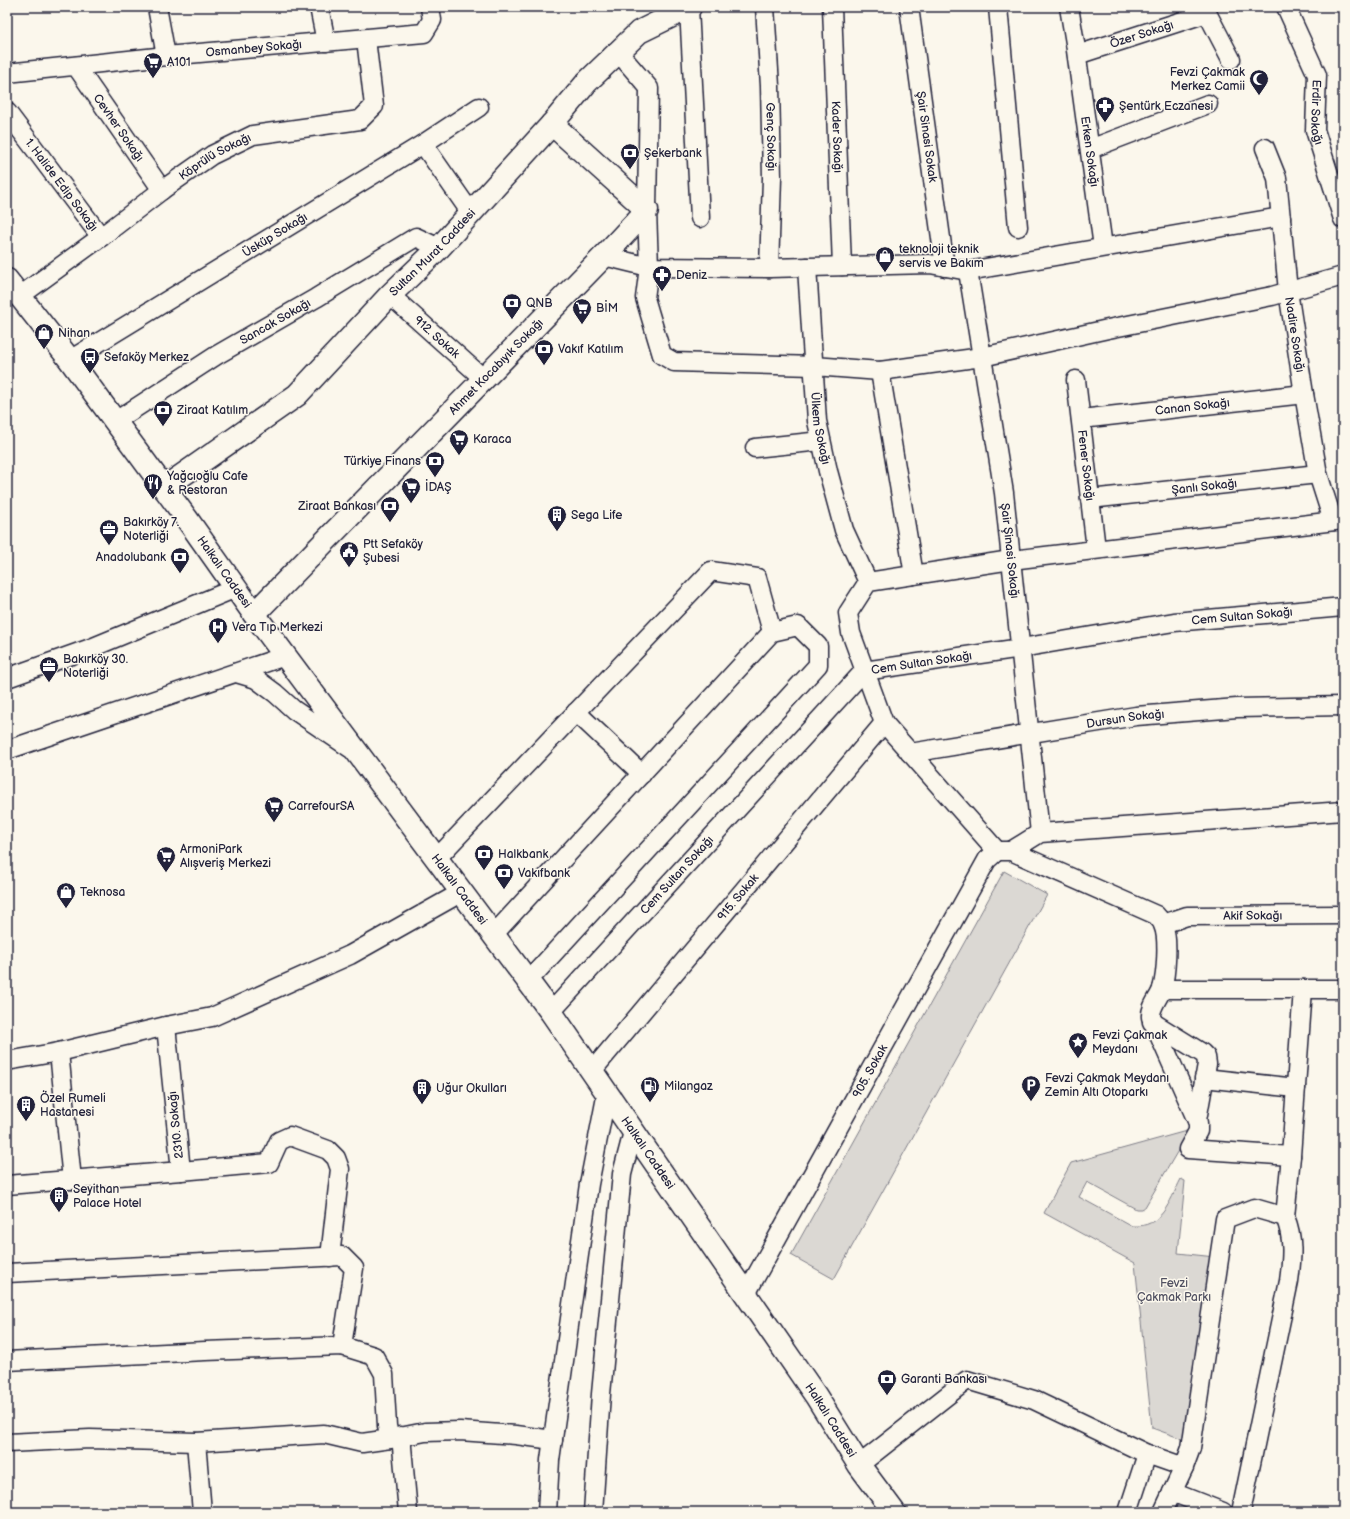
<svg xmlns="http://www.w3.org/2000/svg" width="1350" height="1519" viewBox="0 0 1350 1519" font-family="'Balsamiq Sans',sans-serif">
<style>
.green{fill:#dbd8d3;stroke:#7e7d87}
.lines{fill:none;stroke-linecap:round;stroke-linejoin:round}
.minor-casing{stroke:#22223b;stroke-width:21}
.tertiary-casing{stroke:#22223b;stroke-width:25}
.secondary-casing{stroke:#22223b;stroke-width:25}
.minor{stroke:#fbf7ec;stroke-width:18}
.tertiary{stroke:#fbf7ec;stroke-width:22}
.secondary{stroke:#fbf7ec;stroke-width:22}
.labels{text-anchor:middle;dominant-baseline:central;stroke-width:3;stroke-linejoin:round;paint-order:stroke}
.street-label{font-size:12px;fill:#22223b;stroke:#fbf7ec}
.poi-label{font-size:12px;fill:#22223b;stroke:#fbf7ec;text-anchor:start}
.park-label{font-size:12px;fill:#505061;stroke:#fbf7ec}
</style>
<rect width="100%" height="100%" fill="#fbf7ec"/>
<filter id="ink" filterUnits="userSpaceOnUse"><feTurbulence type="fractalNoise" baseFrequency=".025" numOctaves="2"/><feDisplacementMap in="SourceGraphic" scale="8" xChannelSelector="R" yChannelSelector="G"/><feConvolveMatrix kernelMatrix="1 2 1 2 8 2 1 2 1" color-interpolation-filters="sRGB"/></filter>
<g filter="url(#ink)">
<path class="green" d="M1004 871 1047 895 834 1279 791 1255Z
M1190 1130 1145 1207 1142 1209H1136L1087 1182 1079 1197 1132 1226C1162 1228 1169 1202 1181 1179L1185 1181 1178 1253 1215 1257 1188 1441 1152 1428 1135 1263 1044 1213 1071 1163Z"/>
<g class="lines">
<defs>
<g id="minor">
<path d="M157 7 166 56"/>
<path d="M319 7 326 42"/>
<path id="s1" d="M765 7 770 86 772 178 769 268"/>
<path id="s2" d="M832 7 842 266"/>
<path id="s3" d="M909 7 945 267"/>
<path d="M998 7 1018 227"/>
<path id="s4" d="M1069 7 1075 43 1103 247"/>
<path d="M1204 7 1231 59"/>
<path id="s5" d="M1286 7 1317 75 1315 130 1343 219"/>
<path d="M689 8 700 218"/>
<path d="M618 52 649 88 647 210 649 267 645 298 662 355 674 362 814 366 880 371 982 357 1108 329 1272 296 1343 276"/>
<path id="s6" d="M1077 55 1207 13"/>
<path id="s7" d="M76 66 162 190"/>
<path id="s8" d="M7 73 166 56 424 33 432 20 430 7"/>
<path id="s9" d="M7 112 101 237"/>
<path d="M423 144 471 213"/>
<path id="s10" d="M1265 148 1277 178 1288 291 1304 394 1318 474 1333 521"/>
<path d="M1090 149 1208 104"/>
<path d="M604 256 649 267 769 268 930 264 968 271 1281 217"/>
<path id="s11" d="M807 267 817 421 828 471 844 530 868 582"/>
<path id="s12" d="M968 271 1004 493 1040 833"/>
<path id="s13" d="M390 295 484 379"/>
<path id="s14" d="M20 296 101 237 162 190 212 155 253 135 360 120 374 106 366 39"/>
<path id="s15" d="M70 360 423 144 479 107"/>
<path d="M880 371 914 575"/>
<path id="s16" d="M1076 380 1096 549"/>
<path id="s17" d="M1081 419 1304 394"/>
<path id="s18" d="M114 422 217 355 316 298 416 237 439 248"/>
<path d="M755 448 821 441"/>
<path id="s19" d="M1090 499 1318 474"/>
<path d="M236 673 256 679 275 693 294 710 350 748"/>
<path d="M7 678 91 648 236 588"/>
<path d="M576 712 642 774"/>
<path d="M7 750 285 656"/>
<path id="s20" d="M910 753 1136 716 1237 708 1343 706"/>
<path d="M997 851 884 723 851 633 848 613 868 582 1011 560 1343 520"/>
<path d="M997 851H1011L1156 915C1158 918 1162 921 1163 925 1169 938 1166 975 1162 989 1159 998 1150 1007 1151 1017L1198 1123V1131L1188 1149 1291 1156"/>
<path d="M1011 851 1040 833 1343 811"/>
<path d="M437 858 711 571 757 578 772 632"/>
<path id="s21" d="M1163 924 1187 916 1343 915"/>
<path d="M494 934 772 632 798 626 818 646V665L529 980"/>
<path d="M1162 989H1343"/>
<path id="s22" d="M551 1012 864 671 1021 648 1174 622 1343 607"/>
<path d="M1152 1022 1202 1053 1206 1057 1207 1064 1197 1120"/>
<path d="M59 1052 72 1180"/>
<path d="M7 1061 59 1052 166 1026 212 1017 350 955 462 892"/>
<path id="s23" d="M592 1071 884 723"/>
<path d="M1204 1078 1296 1088"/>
<path d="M181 1171 269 1163 279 1141 290 1136 328 1150 336 1158 340 1169 330 1257"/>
<path d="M7 1185 181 1171 166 1026"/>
<path d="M1285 1217 1291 1156 1303 989"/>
<path d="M7 1273 342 1256 354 1268 342 1346"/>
<path id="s24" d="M746 1294 987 860 997 851"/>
<path d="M7 1361 205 1351 342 1346 374 1356 384 1374 387 1426 390 1439"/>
<path d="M400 1436 402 1447 408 1512"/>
<path d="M196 1442 202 1512"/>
<path d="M7 1443 90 1439 196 1442 324 1434 362 1443 390 1439 425 1432 460 1431 516 1435 553 1440"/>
<path d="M1147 1454 1184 1467"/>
<path d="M859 1465 967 1380 1034 1400 1147 1454 1128 1512"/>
<path d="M1172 1492 1223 1512"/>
<path d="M547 1512 550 1460 589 1184 607 1092"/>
<path d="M593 1512 601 1394 622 1174 633 1132"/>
<path d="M1163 1512 1184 1467 1191 1448 1225 1219 1254 1208 1285 1217C1294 1238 1292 1259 1289 1281L1241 1512"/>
</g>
<g id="tertiary">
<path id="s25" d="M164 488 297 395 390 295 439 248 552 124 587 82 639 32 690 7"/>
<path id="s26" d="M254 614 604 256 647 210 552 124"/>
</g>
<g id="secondary">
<path id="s27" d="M7 280 70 360 187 519 254 614 551 1012 816 1396 859 1465 894 1512"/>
</g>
</defs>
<use href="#minor" class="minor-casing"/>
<use href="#tertiary" class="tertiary-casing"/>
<use href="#secondary" class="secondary-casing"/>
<use href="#minor" class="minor"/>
<use href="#tertiary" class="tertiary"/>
<use href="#secondary" class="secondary"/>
</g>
</g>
<defs>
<symbol id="supermarket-pin" viewBox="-11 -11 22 30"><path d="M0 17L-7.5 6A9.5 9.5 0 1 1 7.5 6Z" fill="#22223b" stroke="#fbf7ec"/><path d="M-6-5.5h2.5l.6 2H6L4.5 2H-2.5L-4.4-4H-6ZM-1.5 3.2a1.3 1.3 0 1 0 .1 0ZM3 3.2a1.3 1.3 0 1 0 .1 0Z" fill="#fff"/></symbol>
<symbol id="mosque-pin" viewBox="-11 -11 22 30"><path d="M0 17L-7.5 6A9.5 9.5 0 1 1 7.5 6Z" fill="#22223b" stroke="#fbf7ec"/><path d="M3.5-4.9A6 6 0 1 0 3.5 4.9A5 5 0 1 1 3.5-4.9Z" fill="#fff"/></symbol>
<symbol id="pharmacy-pin" viewBox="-11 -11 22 30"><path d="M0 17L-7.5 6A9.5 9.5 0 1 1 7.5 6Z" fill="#22223b" stroke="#fbf7ec"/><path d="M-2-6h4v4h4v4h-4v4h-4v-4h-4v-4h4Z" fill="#fff"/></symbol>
<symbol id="bank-pin" viewBox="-11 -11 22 30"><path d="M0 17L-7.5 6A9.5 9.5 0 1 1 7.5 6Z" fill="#22223b" stroke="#fbf7ec"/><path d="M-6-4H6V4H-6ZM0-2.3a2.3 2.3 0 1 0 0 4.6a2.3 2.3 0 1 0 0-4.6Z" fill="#fff"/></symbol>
<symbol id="shop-pin" viewBox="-11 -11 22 30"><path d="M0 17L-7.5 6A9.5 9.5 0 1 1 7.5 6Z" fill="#22223b" stroke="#fbf7ec"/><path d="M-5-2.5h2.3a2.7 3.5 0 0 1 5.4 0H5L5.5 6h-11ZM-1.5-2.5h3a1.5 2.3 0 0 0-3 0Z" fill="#fff"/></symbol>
<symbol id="bus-pin" viewBox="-11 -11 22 30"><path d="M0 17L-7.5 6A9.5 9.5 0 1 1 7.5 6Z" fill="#22223b" stroke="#fbf7ec"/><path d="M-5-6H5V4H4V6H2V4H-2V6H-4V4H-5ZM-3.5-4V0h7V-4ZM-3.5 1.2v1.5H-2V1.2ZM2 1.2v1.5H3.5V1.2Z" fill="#fff"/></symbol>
<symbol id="restaurant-pin" viewBox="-11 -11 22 30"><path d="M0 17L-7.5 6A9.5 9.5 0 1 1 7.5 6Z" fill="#22223b" stroke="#fbf7ec"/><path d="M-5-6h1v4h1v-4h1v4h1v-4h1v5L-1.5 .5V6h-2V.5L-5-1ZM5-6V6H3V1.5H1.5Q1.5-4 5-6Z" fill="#fff"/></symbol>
<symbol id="building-pin" viewBox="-11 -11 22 30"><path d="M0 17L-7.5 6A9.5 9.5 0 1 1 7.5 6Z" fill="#22223b" stroke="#fbf7ec"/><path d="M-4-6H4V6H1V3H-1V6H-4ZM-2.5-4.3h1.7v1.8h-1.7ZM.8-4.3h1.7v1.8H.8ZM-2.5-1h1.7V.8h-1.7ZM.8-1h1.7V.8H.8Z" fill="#fff"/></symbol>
<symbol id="office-pin" viewBox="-11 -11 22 30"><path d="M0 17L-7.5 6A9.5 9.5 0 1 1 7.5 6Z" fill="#22223b" stroke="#fbf7ec"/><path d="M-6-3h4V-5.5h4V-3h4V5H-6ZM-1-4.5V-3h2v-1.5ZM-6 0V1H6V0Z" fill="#fff"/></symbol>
<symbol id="civic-pin" viewBox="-11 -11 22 30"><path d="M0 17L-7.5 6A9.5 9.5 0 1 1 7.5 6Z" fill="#22223b" stroke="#fbf7ec"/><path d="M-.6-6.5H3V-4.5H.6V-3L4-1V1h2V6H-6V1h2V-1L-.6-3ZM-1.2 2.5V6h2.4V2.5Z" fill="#fff"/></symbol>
<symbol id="hospital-pin" viewBox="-11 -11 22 30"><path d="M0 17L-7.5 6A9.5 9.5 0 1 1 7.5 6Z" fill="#22223b" stroke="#fbf7ec"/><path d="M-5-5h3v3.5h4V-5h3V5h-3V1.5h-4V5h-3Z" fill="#fff"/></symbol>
<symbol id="sight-pin" viewBox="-11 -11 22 30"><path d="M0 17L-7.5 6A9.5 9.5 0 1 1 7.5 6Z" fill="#22223b" stroke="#fbf7ec"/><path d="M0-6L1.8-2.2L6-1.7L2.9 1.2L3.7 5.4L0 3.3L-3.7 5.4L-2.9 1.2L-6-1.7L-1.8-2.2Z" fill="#fff"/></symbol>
<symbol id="parking-pin" viewBox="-11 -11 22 30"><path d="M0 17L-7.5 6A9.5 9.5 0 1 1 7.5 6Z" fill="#22223b" stroke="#fbf7ec"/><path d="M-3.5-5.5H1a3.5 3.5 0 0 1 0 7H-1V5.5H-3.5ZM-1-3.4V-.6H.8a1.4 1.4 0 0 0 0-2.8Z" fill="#fff"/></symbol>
<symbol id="fuel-pin" viewBox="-11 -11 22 30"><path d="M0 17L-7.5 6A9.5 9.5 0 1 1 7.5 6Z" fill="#22223b" stroke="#fbf7ec"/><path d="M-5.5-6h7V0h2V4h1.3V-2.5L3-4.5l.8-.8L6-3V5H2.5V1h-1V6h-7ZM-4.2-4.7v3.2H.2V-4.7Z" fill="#fff"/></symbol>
</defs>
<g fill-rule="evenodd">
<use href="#supermarket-pin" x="142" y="51" width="22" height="30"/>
<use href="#mosque-pin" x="1248" y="68" width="22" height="30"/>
<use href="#pharmacy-pin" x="1094" y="95" width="22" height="30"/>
<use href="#bank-pin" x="619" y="142" width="22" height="30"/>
<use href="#shop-pin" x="874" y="245" width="22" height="30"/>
<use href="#pharmacy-pin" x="651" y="264" width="22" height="30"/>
<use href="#bank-pin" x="501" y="292" width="22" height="30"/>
<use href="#supermarket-pin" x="571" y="297" width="22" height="30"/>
<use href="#shop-pin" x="33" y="322" width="22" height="30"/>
<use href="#bank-pin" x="533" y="338" width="22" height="30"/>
<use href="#bus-pin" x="79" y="346" width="22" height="30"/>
<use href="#bank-pin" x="152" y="399" width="22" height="30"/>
<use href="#supermarket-pin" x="448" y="428" width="22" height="30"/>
<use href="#bank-pin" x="424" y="450" width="22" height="30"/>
<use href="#restaurant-pin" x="142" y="472" width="22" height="30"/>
<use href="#supermarket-pin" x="400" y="476" width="22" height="30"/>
<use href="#bank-pin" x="379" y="495" width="22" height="30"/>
<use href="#building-pin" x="546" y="504" width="22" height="30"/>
<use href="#office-pin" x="98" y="518" width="22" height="30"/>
<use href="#civic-pin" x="338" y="540" width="22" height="30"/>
<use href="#bank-pin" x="169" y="546" width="22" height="30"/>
<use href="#hospital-pin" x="207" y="616" width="22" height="30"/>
<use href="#office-pin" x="38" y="655" width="22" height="30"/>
<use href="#supermarket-pin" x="263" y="795" width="22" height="30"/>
<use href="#bank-pin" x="473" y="843" width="22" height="30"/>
<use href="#supermarket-pin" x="155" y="845" width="22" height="30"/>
<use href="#bank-pin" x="493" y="862" width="22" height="30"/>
<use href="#shop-pin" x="55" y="881" width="22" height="30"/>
<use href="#sight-pin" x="1067" y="1031" width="22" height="30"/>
<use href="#parking-pin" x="1020" y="1074" width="22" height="30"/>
<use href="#fuel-pin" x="639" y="1075" width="22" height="30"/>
<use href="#building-pin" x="411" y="1077" width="22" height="30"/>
<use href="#building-pin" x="15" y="1094" width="22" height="30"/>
<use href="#building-pin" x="48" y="1185" width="22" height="30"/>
<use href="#bank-pin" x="876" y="1368" width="22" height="30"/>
</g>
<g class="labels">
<g class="street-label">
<text stroke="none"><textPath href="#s6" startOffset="68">Özer Sokağı</textPath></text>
<text stroke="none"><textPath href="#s8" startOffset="248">Osmanbey Sokağı</textPath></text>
<text stroke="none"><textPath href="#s5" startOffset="112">Erdir Sokağı</textPath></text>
<text stroke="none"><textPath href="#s7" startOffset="75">Cevher Sokağı</textPath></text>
<text stroke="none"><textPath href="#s2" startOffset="130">Kader Sokağı</textPath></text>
<text stroke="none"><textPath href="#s1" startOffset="130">Genç Sokağı</textPath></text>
<text stroke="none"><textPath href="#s3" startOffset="131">Şair Sinasi Sokak</textPath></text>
<text stroke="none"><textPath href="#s4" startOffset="146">Erken Sokağı</textPath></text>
<text stroke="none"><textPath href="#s14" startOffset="240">Köprülü Sokağı</textPath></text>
<text stroke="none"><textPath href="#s9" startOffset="91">1. Halide Edip Sokağı</textPath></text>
<text stroke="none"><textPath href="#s15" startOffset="240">Üsküp Sokağı</textPath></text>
<text stroke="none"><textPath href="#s25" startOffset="359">Sultan Murat Caddesi</textPath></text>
<text stroke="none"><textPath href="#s18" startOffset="190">Sancak Sokağı</textPath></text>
<text stroke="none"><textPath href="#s10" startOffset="190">Nadire Sokağı</textPath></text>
<text stroke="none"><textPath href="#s13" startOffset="63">912. Sokak</textPath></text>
<text stroke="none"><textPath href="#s26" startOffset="346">Ahmet Kocabıyık Sokağı</textPath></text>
<text stroke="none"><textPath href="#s17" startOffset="112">Canan Sokağı</textPath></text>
<text stroke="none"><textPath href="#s11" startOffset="162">Ülkem Sokağı</textPath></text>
<text stroke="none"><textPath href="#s16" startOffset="86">Fener Sokağı</textPath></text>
<text stroke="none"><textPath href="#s19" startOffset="115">Şanlı Sokağı</textPath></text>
<text stroke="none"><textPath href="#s12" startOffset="283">Şair Şinasi Sokağı</textPath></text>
<text stroke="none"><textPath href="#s27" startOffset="364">Halkalı Caddesi</textPath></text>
<text stroke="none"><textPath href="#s22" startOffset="845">Cem Sultan Sokağı</textPath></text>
<text stroke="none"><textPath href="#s22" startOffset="521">Cem Sultan Sokağı</textPath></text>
<text stroke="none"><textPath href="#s20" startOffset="218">Dursun Sokağı</textPath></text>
<text stroke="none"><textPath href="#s22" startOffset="186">Cem Sultan Sokağı</textPath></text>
<text stroke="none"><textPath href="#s27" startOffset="759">Halkalı Caddesi</textPath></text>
<text stroke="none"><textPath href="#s23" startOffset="227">915. Sokak</textPath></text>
<text stroke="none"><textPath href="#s21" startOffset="91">Akif Sokağı</textPath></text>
<text stroke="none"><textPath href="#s24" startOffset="255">905. Sokak</textPath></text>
<text transform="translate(176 1125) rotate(-96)">2310. Sokağı</text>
<text stroke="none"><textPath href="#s27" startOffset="1083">Halkalı Caddesi</textPath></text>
<text stroke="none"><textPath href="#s27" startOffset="1407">Halkalı Caddesi</textPath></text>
</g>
<g class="poi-label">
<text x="167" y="62">A101</text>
<text x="1245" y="72" text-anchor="end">Fevzi Çakmak<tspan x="1245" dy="14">Merkez Camii</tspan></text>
<text x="1119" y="106">Şentürk Eczanesi</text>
<text x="644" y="153">Şekerbank</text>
<text x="899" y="249">teknoloji teknik<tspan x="899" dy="14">servis ve Bakım</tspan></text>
<text x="676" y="275">Deniz</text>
<text x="526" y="303">QNB</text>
<text x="596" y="308">BİM</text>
<text x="58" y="333">Nihan</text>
<text x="558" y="349">Vakıf Katılım</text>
<text x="104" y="357">Sefaköy Merkez</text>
<text x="177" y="410">Ziraat Katılım</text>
<text x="473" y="439">Karaca</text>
<text x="421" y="461" text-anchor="end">Türkiye Finans</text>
<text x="167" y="476">Yağcıoğlu Cafe<tspan x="167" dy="14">&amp; Restoran</tspan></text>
<text x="425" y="487">İDAŞ</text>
<text x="376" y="506" text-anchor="end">Ziraat Bankası</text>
<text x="571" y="515">Sega Life</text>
<text x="123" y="522">Bakırköy 7.<tspan x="123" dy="14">Noterliği</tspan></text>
<text x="363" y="544">Ptt Sefaköy<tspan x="363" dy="14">Şubesi</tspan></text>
<text x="166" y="557" text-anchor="end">Anadolubank</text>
<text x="232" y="627">Vera Tıp Merkezi</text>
<text x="63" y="659">Bakırköy 30.<tspan x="63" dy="14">Noterliği</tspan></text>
<text x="288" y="806">CarrefourSA</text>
<text x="180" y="849">ArmoniPark<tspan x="180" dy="14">Alışveriş Merkezi</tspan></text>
<text x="498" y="854">Halkbank</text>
<text x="518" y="873">Vakıfbank</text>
<text x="80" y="892">Teknosa</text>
<text x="1092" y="1035">Fevzi Çakmak<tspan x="1092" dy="14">Meydanı</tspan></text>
<text x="1045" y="1078">Fevzi Çakmak Meydanı<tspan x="1045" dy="14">Zemin Altı Otoparkı</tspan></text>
<text x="664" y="1086">Milangaz</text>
<text x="436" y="1088">Uğur Okulları</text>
<text x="40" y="1098">Özel Rumeli<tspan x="40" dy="14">Hastanesi</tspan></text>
<text x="73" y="1189">Seyithan<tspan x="73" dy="14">Palace Hotel</tspan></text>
<text x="901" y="1379">Garanti Bankası</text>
</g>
<g class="park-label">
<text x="1174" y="1283">Fevzi<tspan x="1174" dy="14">Çakmak Parkı</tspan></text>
</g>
</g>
<rect width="1350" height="1519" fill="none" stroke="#fbf7ec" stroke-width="24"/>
<rect x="12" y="12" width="1326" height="1495" fill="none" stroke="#22223b" stroke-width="1.5" filter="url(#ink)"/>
</svg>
